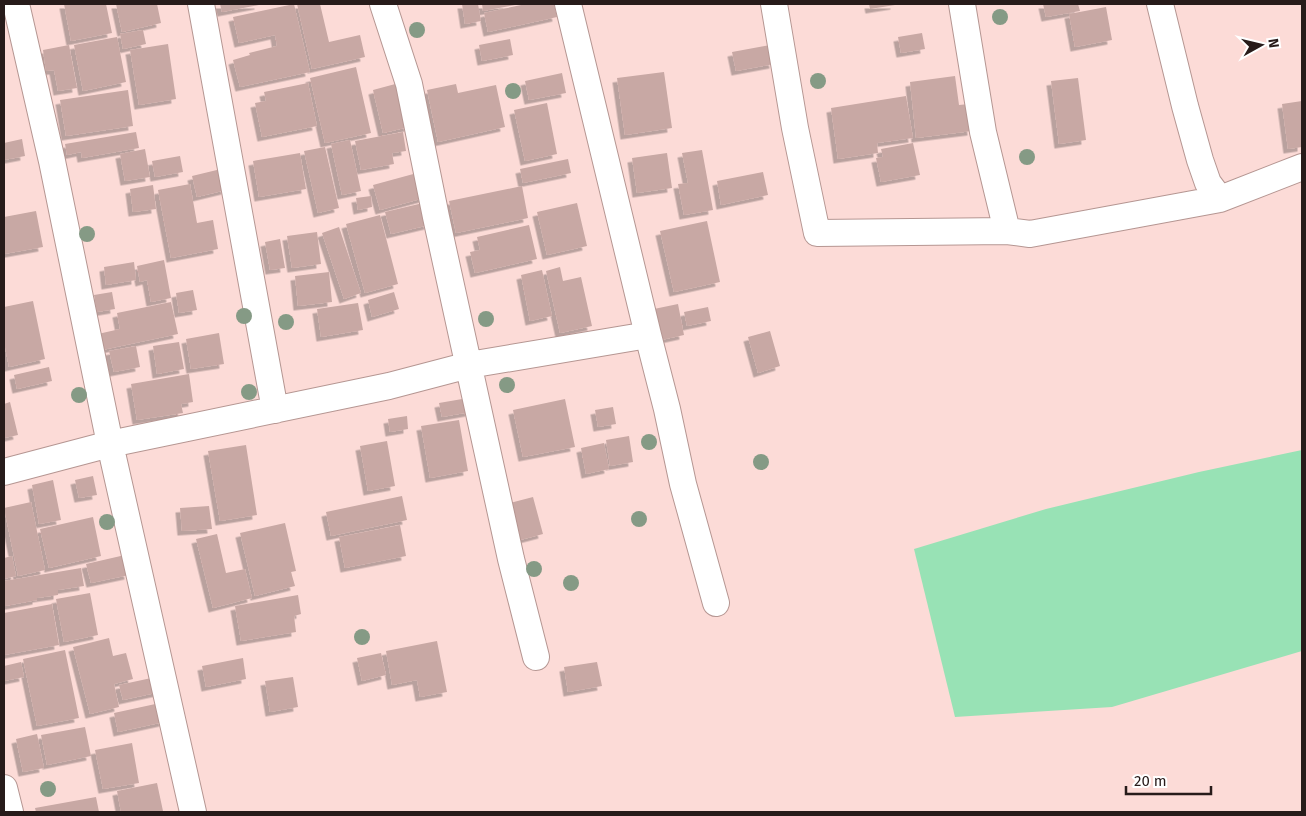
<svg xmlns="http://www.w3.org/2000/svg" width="1306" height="816" viewBox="0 0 1306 816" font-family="'Fira Sans',sans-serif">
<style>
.green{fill:#98e2b5}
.building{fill:#c8a8a4;filter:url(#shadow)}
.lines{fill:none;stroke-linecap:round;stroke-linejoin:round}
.street-casing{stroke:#b59692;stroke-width:28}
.street{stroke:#fff;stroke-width:26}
.tree{fill:#859a85}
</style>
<defs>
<filter id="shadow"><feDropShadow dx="-4.5" dy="4.5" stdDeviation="0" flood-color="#0004"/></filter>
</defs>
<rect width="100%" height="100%" fill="#fcdbd7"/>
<path class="green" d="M1302 450V651L1112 707 955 717 914 549 1046 509 1199 472Z"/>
<path class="building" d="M64 4H106L112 33 71 41Z
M116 4H157L161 23 122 32Z
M220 4H259V5L222 12Z
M294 4 310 72 240 87 233 60 250 55 249 53 277 46 275 35 239 43 233 17Z
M297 4H320L329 42 360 35 365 57 312 69Z
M462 4H478L481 21 465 24Z
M482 4H515V5L483 11Z
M526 4H554L557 17 488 32 484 13Z
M869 4H895V5L870 9Z
M1043 4H1078L1080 11 1046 17Z
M1106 7 1112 40 1075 47 1069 14Z
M143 30 146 44 123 49 120 34Z
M922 33 925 49 901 53 898 37Z
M117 37 126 82 83 91 74 45Z
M510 39 513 55 482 61 479 45Z
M168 44 176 99 139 105 130 50Z
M69 45 77 88 58 91 54 70 46 71 43 50Z
M770 45 774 64 736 71 732 52Z
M356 67 371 133 325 143 310 78Z
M664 72 672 128 625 135 617 78Z
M562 73 566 93 529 100 525 81Z
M955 76 959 105 969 104 972 131 916 138 910 82Z
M1078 78 1086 140 1059 144 1051 81Z
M308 83 317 126 262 137 255 103 266 101 264 92Z
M399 83 409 127 383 133 373 90Z
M456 84 458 93 496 85 505 127 438 142 427 90Z
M128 90 133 126 66 136 60 100Z
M906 96 913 138 877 143 878 153 838 159 831 108Z
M1302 101V147L1288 149 1282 104Z
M547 103 557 154 525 161 514 110Z
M136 132 139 148 82 158 81 152 67 155 65 144Z
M403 132 406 151 392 153 394 164 361 170 355 141Z
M22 139 25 156 4 160V143Z
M350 140 361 191 342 195 331 144Z
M913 143 920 175 881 182 876 158 883 157 881 149Z
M325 147 339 208 318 213 304 151Z
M145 149 150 177 125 181 120 154Z
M702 150 713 210 684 215 678 184 688 183 682 153Z
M300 153 306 189 259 197 253 161Z
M667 153 672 188 637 193 632 158Z
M180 156 183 172 155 177 152 161Z
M568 159 571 173 523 183 520 169Z
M221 169 226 190 197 197 192 176Z
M763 172 768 195 721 205 717 181Z
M417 173 424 198 380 210 373 185Z
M190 184 197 223 213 220 218 249 171 258 158 190Z
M153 185 156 209 133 212 130 189Z
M522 186 528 218 456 233 449 201Z
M371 196 372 207 358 210 356 198Z
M423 203 429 225 391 234 385 212Z
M577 203 587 246 547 255 537 212Z
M36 211 43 247 4 254V217Z
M380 215 398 284 365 293 346 224Z
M707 221 720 282 674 292 660 231Z
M529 225 537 259 475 273 470 252 480 250 477 237Z
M339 227 361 293 344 299 322 233Z
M317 232 321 264 292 268 287 236Z
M280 239 285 268 270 270 265 242Z
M164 260 171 298 151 302 147 280 140 282 137 266Z
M134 262 136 280 106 285 104 267Z
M560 267 563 281 581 277 592 326 560 333 546 271Z
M542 270 552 316 530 321 521 275Z
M329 272 332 302 298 306 295 276Z
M193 290 197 310 179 313 176 293Z
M112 292 115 309 97 312 94 295Z
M394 292 399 309 372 317 368 300Z
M33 301 45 359 9 367 4 342V307Z
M171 302 178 334 102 350 98 334 120 329 117 313Z
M358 303 363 330 321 337 317 309Z
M678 304 684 335 661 340 654 309Z
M708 307 711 321 687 326 684 312Z
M770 331 780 366 758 373 748 337Z
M219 333 224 364 191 369 186 339Z
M179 342 184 369 157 374 153 346Z
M136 346 140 367 114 372 109 351Z
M49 367 52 381 17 389 14 375Z
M189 374 193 402 181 404 183 413 137 420 131 384Z
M468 398 470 412 442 417 439 403Z
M565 399 575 447 523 457 513 410Z
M10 402 18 435 4 438V404Z
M613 407 616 424 598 427 595 410Z
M407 416 408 429 390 432 388 419Z
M459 420 468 471 430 478 421 426Z
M629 436 633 462 610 466 606 440Z
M387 441 395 486 368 491 360 446Z
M604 443 609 469 586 474 581 448Z
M246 445 257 515 220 521 208 451Z
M93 476 97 495 79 498 75 480Z
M53 480 61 520 39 524 32 485Z
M402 496 407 520 331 536 326 512Z
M533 497 543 534 520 540 510 503Z
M31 502 45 570 18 576 4 508Z
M209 506 212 529 182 531 180 508Z
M93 517 101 556 49 568 40 529Z
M285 523 296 571 291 572 295 586 255 596 240 533Z
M400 525 406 556 345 568 339 537Z
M217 534 226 573 245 569 252 598 213 608 196 539Z
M125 555 129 575 91 583 86 564Z
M12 556 16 576 4 579V558Z
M81 568 84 586 58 590V595L37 598V600L5 606 4 581Z
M90 593 98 635 64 642 56 599Z
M298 595 301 614 294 616 296 632 241 641 235 606Z
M52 604 59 645 4 655V613Z
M109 638 113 656 126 653 133 679 114 684 119 707 90 714 73 647Z
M437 641 447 692 420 697 417 680 392 685 386 651Z
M65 650 79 718 37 726 23 659Z
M381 653 386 675 362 681 357 658Z
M243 658 246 679 206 687 202 666Z
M21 662 24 677 4 681V666Z
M597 662 602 686 568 692 564 667Z
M156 677 160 692 123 700 119 685Z
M293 677 298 707 270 712 265 681Z
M160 703 164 722 118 732 114 713Z
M85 727 91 756 47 765 41 735Z
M37 734 44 768 23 772 16 739Z
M132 743 139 783 103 789 95 750Z
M157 783 163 811 155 812H121L117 791Z
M96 797 99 812H36L35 808Z"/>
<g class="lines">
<defs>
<path id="street" d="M16 4 52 161 110 444 193 812
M201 4 275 410
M383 4 409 84 436 217 511 559 536 657
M568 4 648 335 667 409 683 484 716 603
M774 4 795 128 817 233 1007 231
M962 4 983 132 1007 231 1030 234 1220 199
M1160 4 1185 106 1200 160 1208 183 1220 199 1302 167
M4 472 110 444 389 386 469 365 648 335
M4 788 10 812"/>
</defs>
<use href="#street" class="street-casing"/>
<use href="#street" class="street"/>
</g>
<g class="tree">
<circle cx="1000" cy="17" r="8"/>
<circle cx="417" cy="30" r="8"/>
<circle cx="818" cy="81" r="8"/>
<circle cx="513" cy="91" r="8"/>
<circle cx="1027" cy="157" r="8"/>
<circle cx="87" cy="234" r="8"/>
<circle cx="244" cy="316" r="8"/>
<circle cx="486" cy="319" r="8"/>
<circle cx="286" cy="322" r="8"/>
<circle cx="507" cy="385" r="8"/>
<circle cx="249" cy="392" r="8"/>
<circle cx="79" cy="395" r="8"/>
<circle cx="649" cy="442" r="8"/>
<circle cx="761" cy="462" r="8"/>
<circle cx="639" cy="519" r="8"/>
<circle cx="107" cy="522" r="8"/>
<circle cx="534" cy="569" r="8"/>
<circle cx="571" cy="583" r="8"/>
<circle cx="362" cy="637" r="8"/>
<circle cx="48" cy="789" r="8"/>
</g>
<rect width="1306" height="816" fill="none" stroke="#271b1a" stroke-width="10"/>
<g transform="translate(1261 45) rotate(82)" stroke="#ffffff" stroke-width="4" paint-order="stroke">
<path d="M0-4L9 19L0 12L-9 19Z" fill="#271b1a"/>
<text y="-8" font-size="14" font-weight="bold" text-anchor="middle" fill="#271b1a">N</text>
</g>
<path d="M1126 786v8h85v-8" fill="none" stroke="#271b1a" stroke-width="2.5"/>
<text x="1134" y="786" font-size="15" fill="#271b1a" stroke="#ffffff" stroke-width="4" paint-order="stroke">20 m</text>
</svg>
